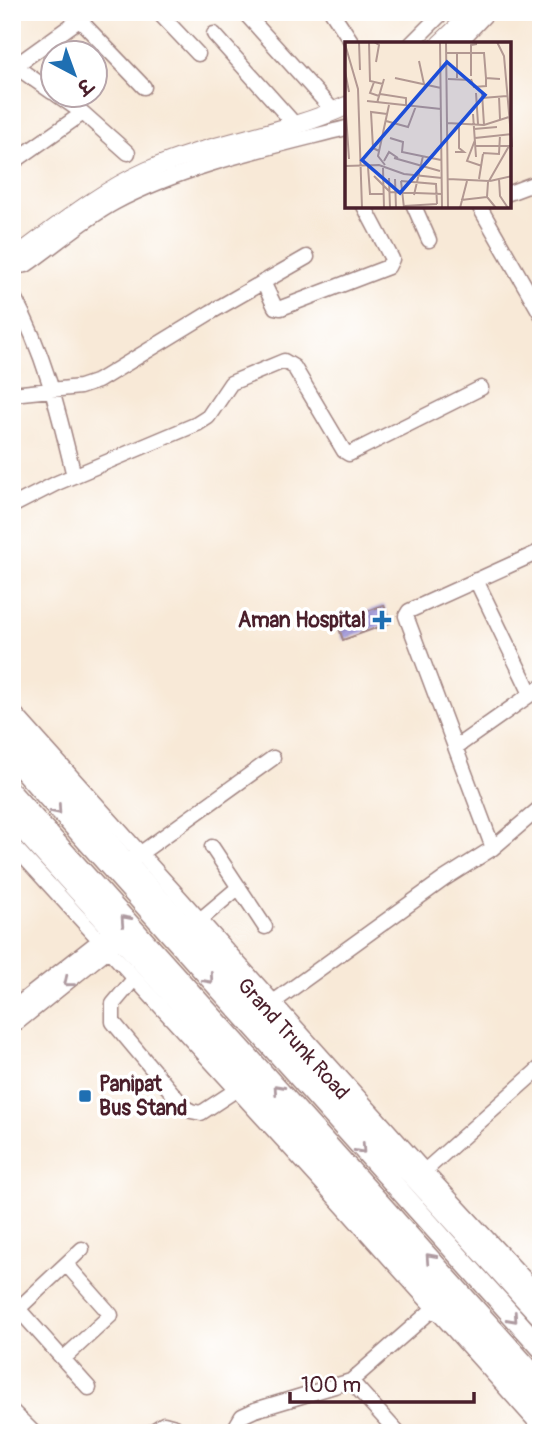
<svg xmlns="http://www.w3.org/2000/svg" width="553" height="1445" viewBox="0 0 553 1445" font-family="Pangolin,'Playpen Sans Deva',sans-serif">
<style>
.building{fill:url(#building-hatch)}
.lines{fill:none;stroke-linecap:round;stroke-linejoin:round}
.minor-casing{stroke:#a18481;stroke-width:17}
.major-casing{stroke:#a18481;stroke-width:20}
.highway-casing{stroke:#a18481;stroke-width:22}
.minor{stroke:#fff;stroke-width:14}
.major{stroke:#fff;stroke-width:18}
.highway{stroke:#fff;stroke-width:19}
.oneway{stroke:#ae9aa0}
.poi-dot{fill:#1f6fb2;stroke:#fff;stroke-width:2.5}
.labels{text-anchor:middle;dominant-baseline:central;stroke-width:7;stroke-linejoin:round;paint-order:stroke}
.poi-label{font-size:21px;font-weight:bold;fill:#4a1f2b;stroke:#fff;text-anchor:end}
.street-label{font-size:21px;fill:#4a1f2b;stroke:#fff}
.inset-road{fill:none;stroke:#b29892;stroke-width:2}
.view{fill:#1d4ed8;fill-opacity:0.15;stroke:#1d4ed8;stroke-width:3.5}
.inset-edge{fill:none;stroke:#4a1f2b;stroke-width:3.5}
</style>
<defs>
<pattern id="building-hatch" width="6" height="6" patternUnits="userSpaceOnUse" patternTransform="scale(1.75)"><rect width="6" height="6" fill="#a8a0df"/><path d="M-1 1l2-2M0 6l6-6M5 7l2-2" fill="none" stroke="#8b82b5"/></pattern>
</defs>
<rect width="100%" height="100%" fill="#fff"/>
<filter id="ink" filterUnits="userSpaceOnUse"><feTurbulence type="fractalNoise" baseFrequency=".0143" numOctaves="2"/><feDisplacementMap in="SourceGraphic" scale="14" xChannelSelector="R" yChannelSelector="G"/><feConvolveMatrix kernelMatrix="1 2 1 2 8 2 1 2 1" color-interpolation-filters="sRGB"/></filter>
<filter id="wash" filterUnits="userSpaceOnUse"><feTurbulence type="fractalNoise" baseFrequency=".00686" numOctaves="4" result="noise"/><feDisplacementMap in="SourceGraphic" scale="28" xChannelSelector="R" yChannelSelector="G"/><feGaussianBlur stdDeviation="1.57" result="paint"/><feColorMatrix in="noise" values="0 0 0 0 0 0 0 0 0 0 0 0 0 0 0 0 0 1.4 0 .05"/><feComposite in="paint" operator="in"/></filter>
<g filter="url(#wash)">
<rect width="100%" height="100%" fill="#f8e9d7"/>
<g id="blocks">
<path class="building" d="M384 605 390 623 343 640 337 622Z"/>
</g>
</g>
<g filter="url(#ink)">
<use href="#blocks" fill-opacity="0" stroke="#a18481" stroke-width="2"/>
<g class="lines">
<defs>
<path id="minor" d="M72 12 144 87
M158 12 198 54
M244 12 329 106
M332 12 353 44
M214 34 290 119
M411 44 443 12
M458 44 488 12
M12 64 52 92
M15 66 90 12
M56 94 83 113 128 153
M12 163 83 113
M509 193 541 181
M414 206 429 240
M479 206 541 314
M12 267 26 265C55 245 83 220 114 203 186 165 268 148 346 128
M263 282 275 307 281 308 388 267 392 259 364 206
M12 293C45 354 58 409 74 476
M12 394 80 387 98 381 211 312 307 257
M12 506 57 483 197 424 208 417 231 383 284 361 294 367 344 451 349 454 481 388
M476 580 531 694
M12 710 424 1170 541 1296
M456 747 541 687
M12 844 318 1179 541 1428
M212 847 265 927
M493 848 406 616 409 611 541 551
M134 858 273 758
M201 919 239 887
M134 979 113 1004V1022L184 1107 191 1111 201 1113 236 1090
M268 1006 444 879 493 848 541 807
M12 1009 105 936
M12 1027 114 945
M419 1176 541 1067
M12 1302 89 1388
M18 1309 82 1249
M63 1359 111 1315 66 1264
M351 1381 398 1433
M12 1411 34 1433
M150 1433 164 1424 175 1427 181 1433
M232 1433 242 1416 255 1410 351 1381 441 1302"/>
<path id="major" d="M440 44 474 12
M12 260C56 228 98 193 147 171 211 142 283 135 346 106"/>
<path id="highway" d="M12 730 127 863 541 1317
M12 758 541 1348
M12 793 541 1382
M12 818 541 1405"/>
</defs>
<use href="#minor" class="minor-casing"/>
<use href="#major" class="major-casing"/>
<use href="#highway" class="highway-casing"/>
<use href="#minor" class="minor"/>
<use href="#major" class="major"/>
<use href="#highway" class="highway"/>
</g>
<defs><path id="oneway-chevron" d="M-2-3.5L2.5 0L-2 3.5" fill="none" stroke-width="1.6" stroke-linecap="round" stroke-linejoin="round" transform="scale(1.75)"/></defs>
<g class="oneway">
<use href="#oneway-chevron" transform="translate(57 810) rotate(49)"/>
<use href="#oneway-chevron" transform="translate(125 920) rotate(-132)"/>
<use href="#oneway-chevron" transform="translate(209 979) rotate(48)"/>
<use href="#oneway-chevron" transform="translate(68 982) rotate(141)"/>
<use href="#oneway-chevron" transform="translate(278 1089) rotate(-132)"/>
<use href="#oneway-chevron" transform="translate(361 1149) rotate(48)"/>
<use href="#oneway-chevron" transform="translate(430 1258) rotate(-132)"/>
<use href="#oneway-chevron" transform="translate(513 1318) rotate(48)"/>
</g>
</g>
<g class="poi-dot">
<path d="M378.5 609.5h7v7h7v7h-7v7h-7v-7h-7v-7h7z"/>
<rect x="78" y="1089" width="14" height="14" rx="3.5"/>
</g>
<g class="labels">
<g class="poi-label">
<text x="366" y="620">Aman Hospital</text>
<text x="99" y="1084" text-anchor="start">Panipat<tspan x="99" dy="24">Bus Stand</tspan></text>
</g>
<g class="street-label">
<text transform="translate(293 1039) rotate(48)">Grand Trunk Road</text>
</g>
</g>
<g transform="translate(345 42)">
<rect width="166" height="166" fill="#f8e9d7"/>
<path class="inset-road" d="M14 0 15 28M24 0 25 39 38 42M29 0 34 3 31 20M95 0 97 166M101 0 103 166M152 0 159 14 167 105M0 2 13 47 17 166M101 11H139L141 36 155 37M112 11V36M74 19 79 42M0 29 4 50M126 34V3L132 2M50 36 96 46M103 37 125 38M126 37 129 45 141 44V37M29 40 25 51 34 54M131 51 133 82M137 51 139 83M35 52 61 56V64M154 55 155 77M137 56 162 54M0 58 4 117M22 59 96 67M32 61 39 37M128 72 131 115M41 79 63 85 71 64M102 81 139 83 164 75M129 87 152 85M45 96 58 100 57 110 96 118M130 96 167 92M130 98 122 119 137 124M130 104H165M34 109 28 106 26 70 42 72M110 110H119L114 106V83M138 111 154 112 155 93M49 116 95 129M39 119 44 110 53 116M40 123 33 114 44 63M0 124 34 123 59 132 97 136M23 125 25 152H39M38 126 39 166M29 134 45 150 97 152M44 136 45 166M50 137 51 166M103 137 144 139 164 104M134 137 138 112M154 137 155 154 163 166M56 139 91 142 92 162M56 139 59 166M145 139 167 134M143 140 142 155 151 166M69 153 78 114M116 158 142 155M59 164 92 162M115 166 122 139"/>
<path class="view" d="M102 20 140 53 55 151 17 118Z"/>
<rect width="166" height="166" class="inset-edge"/>
</g>
<rect width="553" height="1445" fill="none" stroke="#fff" stroke-width="42"/>
<g transform="translate(74 74) rotate(139)"><circle r="33" fill="#ffffff" stroke="#b7a5aa" stroke-width="2"/>
<path d="M0-5L12 26L0 18L-12 26Z" fill="#1f6fb2"/>
<text y="-10" font-size="19" font-weight="bold" text-anchor="middle" fill="#4a1f2b">उ</text>
</g>
<path d="M290 1392v10h184v-10" fill="none" stroke="#4a1f2b" stroke-width="3.5"/>
<text x="301" y="1392" font-size="21" fill="#4a1f2b" stroke="#ffffff" stroke-width="5" paint-order="stroke">100 m</text>
</svg>
